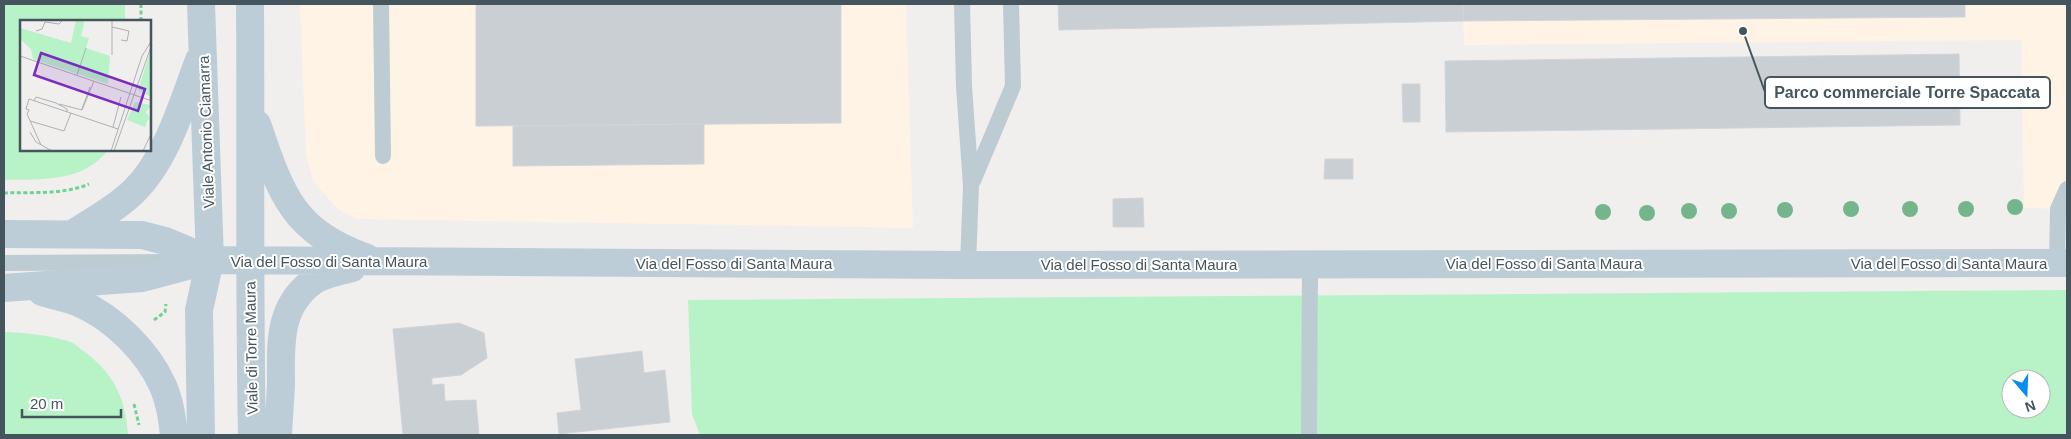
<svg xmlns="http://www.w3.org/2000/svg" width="2071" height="439" viewBox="0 0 2071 439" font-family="Helvetica,sans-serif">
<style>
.commercial{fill:#fef3e5}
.green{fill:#b8f3c7;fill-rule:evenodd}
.building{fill:#c9cfd3;stroke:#d1d5da}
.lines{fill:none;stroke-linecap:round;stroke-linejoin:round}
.path{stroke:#6cd493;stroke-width:3;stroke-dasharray:4 2.5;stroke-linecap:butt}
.lane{stroke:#bdcbd2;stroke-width:16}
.secondary{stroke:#bdcdd7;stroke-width:28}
.tree{fill:#74b58b}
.labels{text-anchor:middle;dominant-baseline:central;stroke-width:4;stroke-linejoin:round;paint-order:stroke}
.street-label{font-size:15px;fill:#44555d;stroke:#fff}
.inset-road{fill:none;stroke:#acb1b4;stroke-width:1}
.view{fill:#7b2cbf;fill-opacity:0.15;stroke:#7b2cbf;stroke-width:2.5}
.inset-edge{fill:none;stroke:#44555d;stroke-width:2.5}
.leader{fill:none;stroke:#44555d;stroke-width:2}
.callout-dot{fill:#44555d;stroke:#fff;stroke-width:2}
.callout{fill:#fff;stroke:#44555d;stroke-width:2}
.callout-label{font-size:16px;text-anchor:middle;font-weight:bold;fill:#44555d}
</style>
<rect width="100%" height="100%" fill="#f1eeee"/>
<path class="commercial" d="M300 4H906L913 228 357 219 339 210 318 187 312 178 306 154Z
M1463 4H2067V209L2024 208 2021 40 1464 45Z"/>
<path class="green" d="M4 4H125V21H21V150H108C83 183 41 179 4 180Z
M2067 290V435H700L692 414 688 300ZM2011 379H2041V409H2011Z
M4 332C21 332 57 336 73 343 77 345 81 350 85 352 114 374 126 399 128 435H4Z"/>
<path class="building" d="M476 4H841V123L476 126Z
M1058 4H1463L1464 21 1059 30Z
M1463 4H1965V17L1464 21Z
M1959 54 1960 125 1446 132 1445 61Z
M1402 84H1420V122H1403Z
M704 124V164L513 166V126Z
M1325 159H1353V179H1324Z
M1143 198 1144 227H1113V199Z
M459 323 484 333 487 358 461 375 432 378V385L444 384 445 401 476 400 479 435H403L393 329Z
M642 351 644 373 665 370 670 422 559 434 557 413 581 410 575 359Z"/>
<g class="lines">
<path class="path" d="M141 4V21
M4 193C32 192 63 195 89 184
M154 320 165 312 166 304
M134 404 139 425"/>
<path class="lane" d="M381 4 383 156
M962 4 964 86 971 186 968 265
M973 181 1013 86 1011 4
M4 263 169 262
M2057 263 2058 209 2067 189
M1309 435 1310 264"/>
<path class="secondary" d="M201 4 210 260 199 310 201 435
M250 4C251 148 249 291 252 435
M257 124C281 194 292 231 367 258
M74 233C94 220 117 208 134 191 167 159 183 102 199 60
M4 234 142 235 165 241 210 260
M4 288 142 278 210 260 968 265 2067 263
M42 292C54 296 67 298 79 303 113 317 148 352 163 386 170 402 172 418 174 435
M278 435C279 419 280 402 281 385 281 347 277 308 312 282 323 274 338 272 352 268"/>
</g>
<g class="tree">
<circle cx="2015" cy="207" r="8"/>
<circle cx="1851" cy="209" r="8"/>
<circle cx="1910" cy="209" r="8"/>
<circle cx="1966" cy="209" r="8"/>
<circle cx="1785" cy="210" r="8"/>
<circle cx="1689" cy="211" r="8"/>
<circle cx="1729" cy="211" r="8"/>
<circle cx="1603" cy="212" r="8"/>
<circle cx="1647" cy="213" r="8"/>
</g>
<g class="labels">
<g class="street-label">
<text transform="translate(206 132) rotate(-92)">Viale Antonio Ciamarra</text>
<text x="329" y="261">Via del Fosso di Santa Maura</text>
<text x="734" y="263">Via del Fosso di Santa Maura</text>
<text x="1544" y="263">Via del Fosso di Santa Maura</text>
<text x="1949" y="263">Via del Fosso di Santa Maura</text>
<text x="1139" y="264">Via del Fosso di Santa Maura</text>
<text transform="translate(251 348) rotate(-91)">Viale di Torre Maura</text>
</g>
</g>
<g transform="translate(20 20)">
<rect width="131" height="131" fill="#f1eeee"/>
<path d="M56 0H63L64 4 61 16 69 18 66 28 90 36 88 64 13 39 11 29 0 19V8L51 23ZM131 29V77L118 70ZM115 82 131 85 126 92 131 100 128 99 125 107 107 100Z" fill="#b8f3c7"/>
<path class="inset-road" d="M92 0V35M92 7 109 11 107 21 101 20M16 11 22 9 25 2 39 4 43 0M0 36 132 81M57 55 66 28M14 81 16 77 36 83 47 89V92M39 84 62 90M62 89 70 67M62 90 74 61M10 101 44 111 51 93M93 107 101 77M10 112 16 122 32 131M21 125 7 94 9 90 6 89 9 79 98 109M91 131 122 36 132 20M94 131 132 24M123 131 132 112"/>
<path class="view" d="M21 33 125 69 118 91 14 55Z"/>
<rect width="131" height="131" class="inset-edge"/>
</g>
<path class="leader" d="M1743 31L1765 92"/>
<circle class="callout-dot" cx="1743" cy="31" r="5"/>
<rect class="callout" x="1765" y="77" width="285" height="31" rx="5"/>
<g class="callout-label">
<text x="1907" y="98">Parco commerciale Torre Spaccata</text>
</g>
<rect width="2071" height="439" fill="none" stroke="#44555d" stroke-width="10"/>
<g transform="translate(2026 394) rotate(161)"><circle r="24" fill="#ffffff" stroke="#b4bbbe"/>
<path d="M0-4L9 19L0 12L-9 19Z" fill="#078df1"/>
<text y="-8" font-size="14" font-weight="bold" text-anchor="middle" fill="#44555d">N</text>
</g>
<path d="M22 409v8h99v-8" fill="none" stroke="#44555d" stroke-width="2.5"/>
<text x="30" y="409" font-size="15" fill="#44555d" stroke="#ffffff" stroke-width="4" paint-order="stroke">20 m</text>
</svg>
